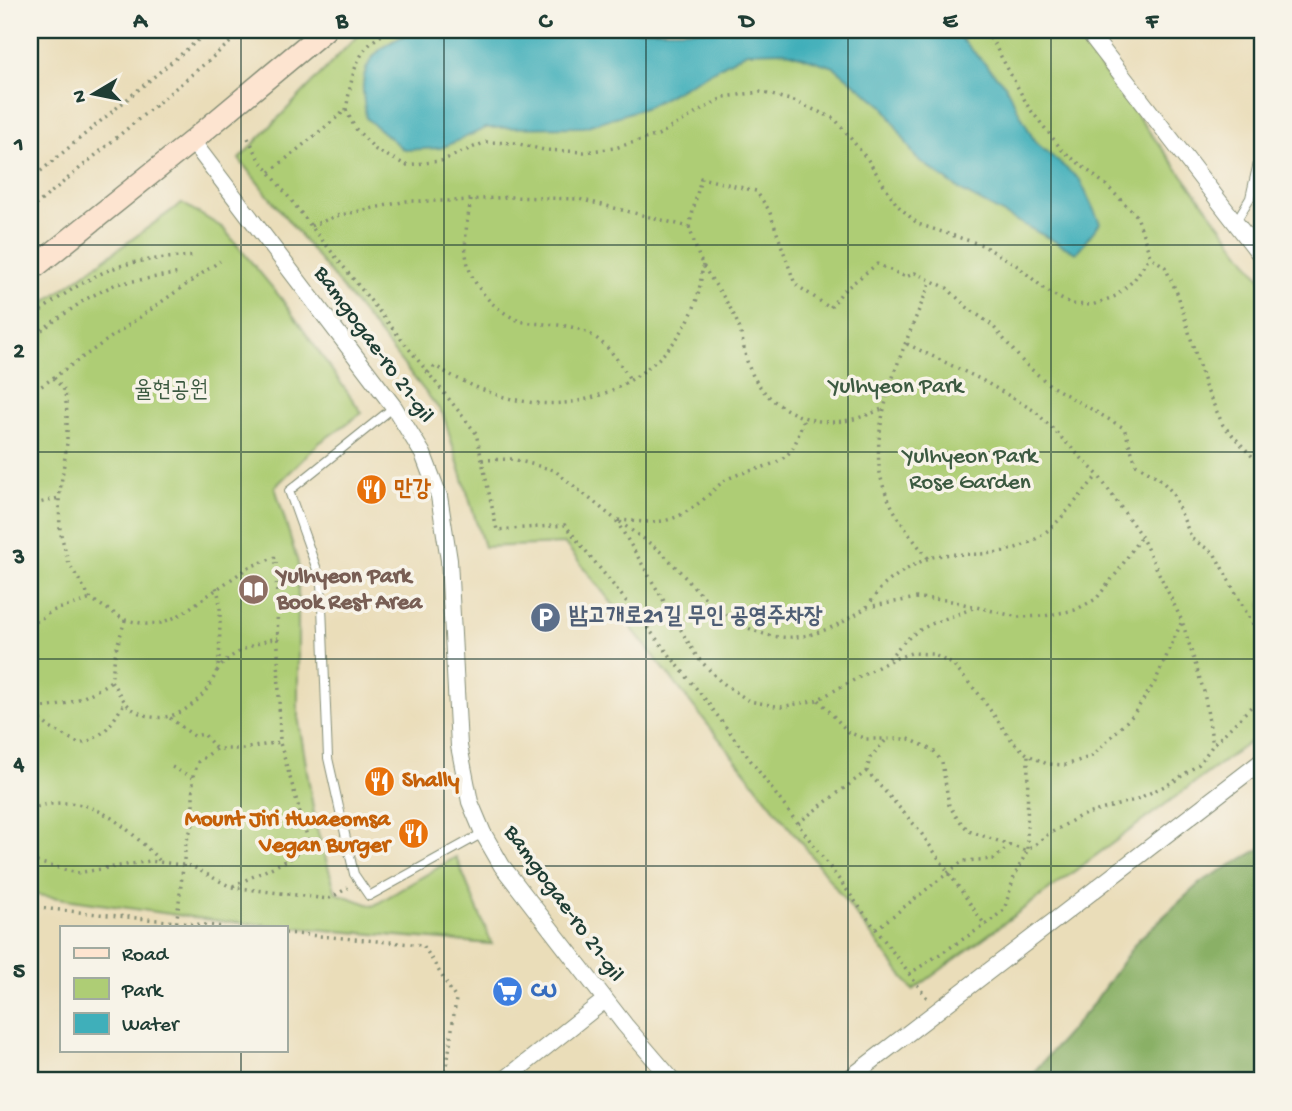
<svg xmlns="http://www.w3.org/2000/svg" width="1292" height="1111" viewBox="0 0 1292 1111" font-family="'Gochi Hand','Poor Story',sans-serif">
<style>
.green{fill:#aecd75;stroke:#668554;stroke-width:2}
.forest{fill:#8ab066;stroke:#54764d;stroke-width:2}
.water{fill:#3fafba;stroke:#2f7677;stroke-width:2}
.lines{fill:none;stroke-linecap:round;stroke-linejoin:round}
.lane-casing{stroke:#848d76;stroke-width:10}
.street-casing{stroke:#848d76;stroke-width:18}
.secondary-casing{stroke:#848d76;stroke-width:24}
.path{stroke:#848d76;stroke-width:3.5;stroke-dasharray:2 5;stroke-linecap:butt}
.lane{stroke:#fff;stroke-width:8}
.street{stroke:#fff;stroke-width:16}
.secondary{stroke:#fde4d0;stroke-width:21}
.grid{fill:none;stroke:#1f3d34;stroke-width:2;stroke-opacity:0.55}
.labels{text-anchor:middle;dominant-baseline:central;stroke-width:7;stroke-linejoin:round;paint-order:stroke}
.street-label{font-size:23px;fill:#1f3d34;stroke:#f7f3e8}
.park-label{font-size:23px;fill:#3c5a41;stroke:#f7f3e8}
.food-label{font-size:23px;font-weight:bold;fill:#c56008;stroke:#f7f3e8;text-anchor:start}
.education-label{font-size:23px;font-weight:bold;fill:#785e54;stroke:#f7f3e8;text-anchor:start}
.service-label{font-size:23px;font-weight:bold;fill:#4e5e75;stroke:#f7f3e8;text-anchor:start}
.shop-label{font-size:23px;font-weight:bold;fill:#366cbe;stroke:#f7f3e8;text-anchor:start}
.neatline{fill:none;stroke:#1f3d34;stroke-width:2.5}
.grid-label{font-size:23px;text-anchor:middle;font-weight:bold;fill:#1f3d34}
</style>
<rect width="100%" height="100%" fill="#f7f3e8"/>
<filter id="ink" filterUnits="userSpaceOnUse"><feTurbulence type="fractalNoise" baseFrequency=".0143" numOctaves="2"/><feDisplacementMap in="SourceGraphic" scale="14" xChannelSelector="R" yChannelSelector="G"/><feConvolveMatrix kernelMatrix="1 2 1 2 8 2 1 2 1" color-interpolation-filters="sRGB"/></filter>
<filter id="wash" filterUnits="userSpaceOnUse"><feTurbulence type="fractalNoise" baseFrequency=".00686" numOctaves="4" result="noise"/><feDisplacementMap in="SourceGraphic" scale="28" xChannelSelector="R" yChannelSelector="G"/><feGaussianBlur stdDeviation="1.57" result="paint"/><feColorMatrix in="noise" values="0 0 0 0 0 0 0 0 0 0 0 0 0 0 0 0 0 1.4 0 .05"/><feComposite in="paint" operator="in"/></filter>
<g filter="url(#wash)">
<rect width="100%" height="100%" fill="#eaddb9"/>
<path class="green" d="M363 30H1072L1262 280V733L913 990 804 846 565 544 484 547 443 414 239 159Z
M182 203 223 228 281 298 362 413 319 443 275 487 298 563V716L316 826 336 893 373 906 456 857 492 944 219 921 30 894V313Z"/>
<path class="forest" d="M1262 848V1081H1026L1093 1004 1137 941 1201 882Z"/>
<path class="water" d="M422 30H953L1005 85 1035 142 1080 180 1100 223 1076 253 963 192 916 158 883 106 834 67 784 51 747 52 647 107 584 127 486 128 441 148 404 150 366 118C365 107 362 94 363 83 366 51 394 37 422 30Z"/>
</g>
<g filter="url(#ink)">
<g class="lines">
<defs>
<path id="lane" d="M1235 223 1250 198 1262 145
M394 407 289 491 321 581 328 758 354 874 369 896 483 833"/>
<path id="street" d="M1087 30 1262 257
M192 141 394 407 423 454 439 496 449 560 459 746 470 802 483 833 502 866 625 1025 673 1081
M503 1081 605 1000
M846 1081 1262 761"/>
<path id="secondary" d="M30 271 192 141 325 30"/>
</defs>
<use href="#lane" class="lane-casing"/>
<use href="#street" class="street-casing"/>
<use href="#secondary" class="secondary-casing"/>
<path class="path" d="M978 30 992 40 1029 108 1062 150 1106 185 1137 216 1150 256 1165 267 1178 295 1205 386 1223 425 1262 467
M346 110 355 128 376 150 406 165 441 161 486 142 515 143 544 150 584 152 615 148 658 135 724 97 760 92 794 101 835 119 868 160 897 205 918 224 982 245 1015 264 1047 291 1070 304 1092 305 1116 296 1134 280 1150 256
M248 138 260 160 311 226 476 433 497 530 565 525 708 703 927 998
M270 172 346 110C351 84 353 55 377 38 382 34 391 32 398 30
M30 180 210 30
M471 200C463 242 459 272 493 304 500 310 511 318 520 321 541 326 563 322 584 331 607 342 618 360 631 381
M30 210 245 30
M311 226 336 216 407 201H454L510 197 579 199 689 227 701 178 756 191 769 210 795 284 830 308 843 291 877 264 906 277 915 273 947 288 968 308 992 325 1024 363 1051 386 1124 428 1136 464 1159 478 1172 492 1192 539 1214 553 1262 641
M689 227C694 240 697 255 704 267 715 286 729 302 737 322 743 335 743 350 748 364 759 398 795 421 830 422 849 422 866 416 882 409
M30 319C52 302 82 281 109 270 136 259 166 258 195 256
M30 338 86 299 116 284 180 273
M907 344 982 380 1035 411 1098 475 1141 536 1182 621 1204 692 1213 745
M428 373 435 366C505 408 577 422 645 370 668 353 687 329 696 302 700 290 701 277 703 265
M54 378 65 391 67 414V443L59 498 60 531 69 564 91 599 125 620 146 624 161 623 178 616 249 567 276 557 280 742 243 749H216L198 762 193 778
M30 394 220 261
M482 460 512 459 554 470 616 520 697 657 720 681 749 701 781 707 817 700 891 660 911 653 932 654 952 664 978 693 1013 742 1028 755 1047 764 1066 765 1092 756 1133 715 1155 682 1182 621
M30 510 39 503 59 498
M618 520C658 523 671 526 704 499 711 493 717 486 724 481 744 468 778 470 792 449 798 440 800 428 804 419
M620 522C634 533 650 542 663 554 677 567 689 583 703 596 750 637 785 651 843 622 850 618 859 613 865 608 872 602 876 593 882 587 894 576 912 565 927 559 944 552 962 555 980 554 1044 551 1059 519 1098 475
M928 558C911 537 895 517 885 491 861 430 909 338 931 280
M867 607 917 598 947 600 1018 617 1044 616 1075 610 1096 599 1119 570 1141 536
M125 620 116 650 111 681C118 691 124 704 134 710 167 731 203 704 216 673 221 658 219 640 220 625 220 611 221 600 216 587
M30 626 52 611 91 599
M889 659C915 624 935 624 973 608
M217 671C230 652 255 643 278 638
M819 700 848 732 866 739H909L933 750 942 762 949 805 957 818 969 831 1027 851 1028 755
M30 707C59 710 87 698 111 681
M30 710 50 728 80 744C106 736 111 724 125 702
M170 718 194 736 204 734 216 749
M885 741 870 758 867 771 919 830 985 925
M172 767 193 778V824L186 842 176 927
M30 809C89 789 122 822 161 862
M798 823 867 771
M30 860 77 873 150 861 191 866 231 887 328 899 348 888
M233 886 290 859 309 843 280 743
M30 907 225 927
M876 929 963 861 994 859 1010 845
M285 933 423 945 456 999 445 1081
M909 974 985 925 1004 910 1014 877 1027 851 1047 835 1080 816 1135 800 1173 782 1199 764 1213 745 1262 696"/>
<use href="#lane" class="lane"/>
<use href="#street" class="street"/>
<use href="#secondary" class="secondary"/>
</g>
</g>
<path class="grid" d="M241 30V927M444 30V1081M646 30V1081M848 30V1081M1051 30V1081M30 245H1262M30 452H1262M30 659H1262M30 866H1262M241 1050V1081"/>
<defs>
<symbol id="restaurant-disc" viewBox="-11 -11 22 22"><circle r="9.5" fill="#e8710a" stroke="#f7f3e8"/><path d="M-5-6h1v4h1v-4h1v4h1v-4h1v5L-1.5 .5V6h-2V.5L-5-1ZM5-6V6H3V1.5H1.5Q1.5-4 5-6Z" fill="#fff"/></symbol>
<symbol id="library-disc" viewBox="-11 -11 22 22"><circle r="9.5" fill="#8d6e63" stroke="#f7f3e8"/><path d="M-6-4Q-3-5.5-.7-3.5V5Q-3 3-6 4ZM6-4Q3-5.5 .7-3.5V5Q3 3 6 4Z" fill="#fff"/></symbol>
<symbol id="parking-disc" viewBox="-11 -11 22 22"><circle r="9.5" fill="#5c6f8a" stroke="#f7f3e8"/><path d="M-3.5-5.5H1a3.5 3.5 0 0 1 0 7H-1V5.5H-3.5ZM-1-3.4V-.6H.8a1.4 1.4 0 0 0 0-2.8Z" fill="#fff"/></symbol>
<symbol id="supermarket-disc" viewBox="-11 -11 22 22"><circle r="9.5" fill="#3f7fe0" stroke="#f7f3e8"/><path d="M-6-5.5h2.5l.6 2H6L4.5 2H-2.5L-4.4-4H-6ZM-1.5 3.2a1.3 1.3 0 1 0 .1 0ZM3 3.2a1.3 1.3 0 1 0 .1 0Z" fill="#fff"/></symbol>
</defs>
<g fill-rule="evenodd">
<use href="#restaurant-disc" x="354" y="472" width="35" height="35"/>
<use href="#library-disc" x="236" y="572" width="35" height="35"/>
<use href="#parking-disc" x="528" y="600" width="35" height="35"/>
<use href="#restaurant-disc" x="362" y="764" width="35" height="35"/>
<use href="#restaurant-disc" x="396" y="816" width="35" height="35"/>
<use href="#supermarket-disc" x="490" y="974" width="35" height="35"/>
</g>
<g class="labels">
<g class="street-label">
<text transform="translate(373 345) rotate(54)">Bamgogae-ro 21-gil</text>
<text transform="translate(563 904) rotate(54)">Bamgogae-ro 21-gil</text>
</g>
<g class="park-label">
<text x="896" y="387">Yulhyeon Park</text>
<text x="171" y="391">율현공원</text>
<text x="970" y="457">Yulhyeon Park<tspan x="970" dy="26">Rose Garden</tspan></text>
</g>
<g class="food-label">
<text x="394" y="490">만강</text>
<text x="402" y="781">Shally</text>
<text x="390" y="820" text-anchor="end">Mount Jiri Hwaeomsa<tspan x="390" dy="26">Vegan Burger</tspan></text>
</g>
<g class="education-label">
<text x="277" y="577">Yulhyeon Park<tspan x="277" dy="26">Book Rest Area</tspan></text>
</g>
<g class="service-label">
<text x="569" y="617">밤고개로21길 무인 공영주차장</text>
</g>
<g class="shop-label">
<text x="531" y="991">CU</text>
</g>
</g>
<rect width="1292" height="1111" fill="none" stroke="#f7f3e8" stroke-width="77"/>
<rect x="60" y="926" width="228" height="126" fill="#f7f3e8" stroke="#a1aaa0" stroke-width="2"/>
<rect x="74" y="948" width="35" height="10" fill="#fde4d0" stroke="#a1aaa0" stroke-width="2"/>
<text x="122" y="960" font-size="21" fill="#1f3d34">Road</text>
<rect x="74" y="978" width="35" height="21" fill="#aecd75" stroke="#a1aaa0" stroke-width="2"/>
<text x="122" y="996" font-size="21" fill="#1f3d34">Park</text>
<rect x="74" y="1013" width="35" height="21" fill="#3fafba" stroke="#a1aaa0" stroke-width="2"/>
<text x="122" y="1030" font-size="21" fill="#1f3d34">Water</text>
<g transform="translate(94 94) rotate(260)" stroke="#f7f3e8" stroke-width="5" paint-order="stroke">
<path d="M0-5L12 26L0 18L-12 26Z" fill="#1f3d34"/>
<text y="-10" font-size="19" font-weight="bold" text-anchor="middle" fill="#1f3d34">N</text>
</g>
<rect x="38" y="38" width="1216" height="1034" class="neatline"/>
<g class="grid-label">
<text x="140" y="27">A</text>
<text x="342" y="27">B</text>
<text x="545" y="27">C</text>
<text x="747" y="27">D</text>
<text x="950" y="27">E</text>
<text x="1152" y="27">F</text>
<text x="19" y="150">1</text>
<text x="19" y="357">2</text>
<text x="19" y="563">3</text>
<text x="19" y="770">4</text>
<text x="19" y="977">5</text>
</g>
</svg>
